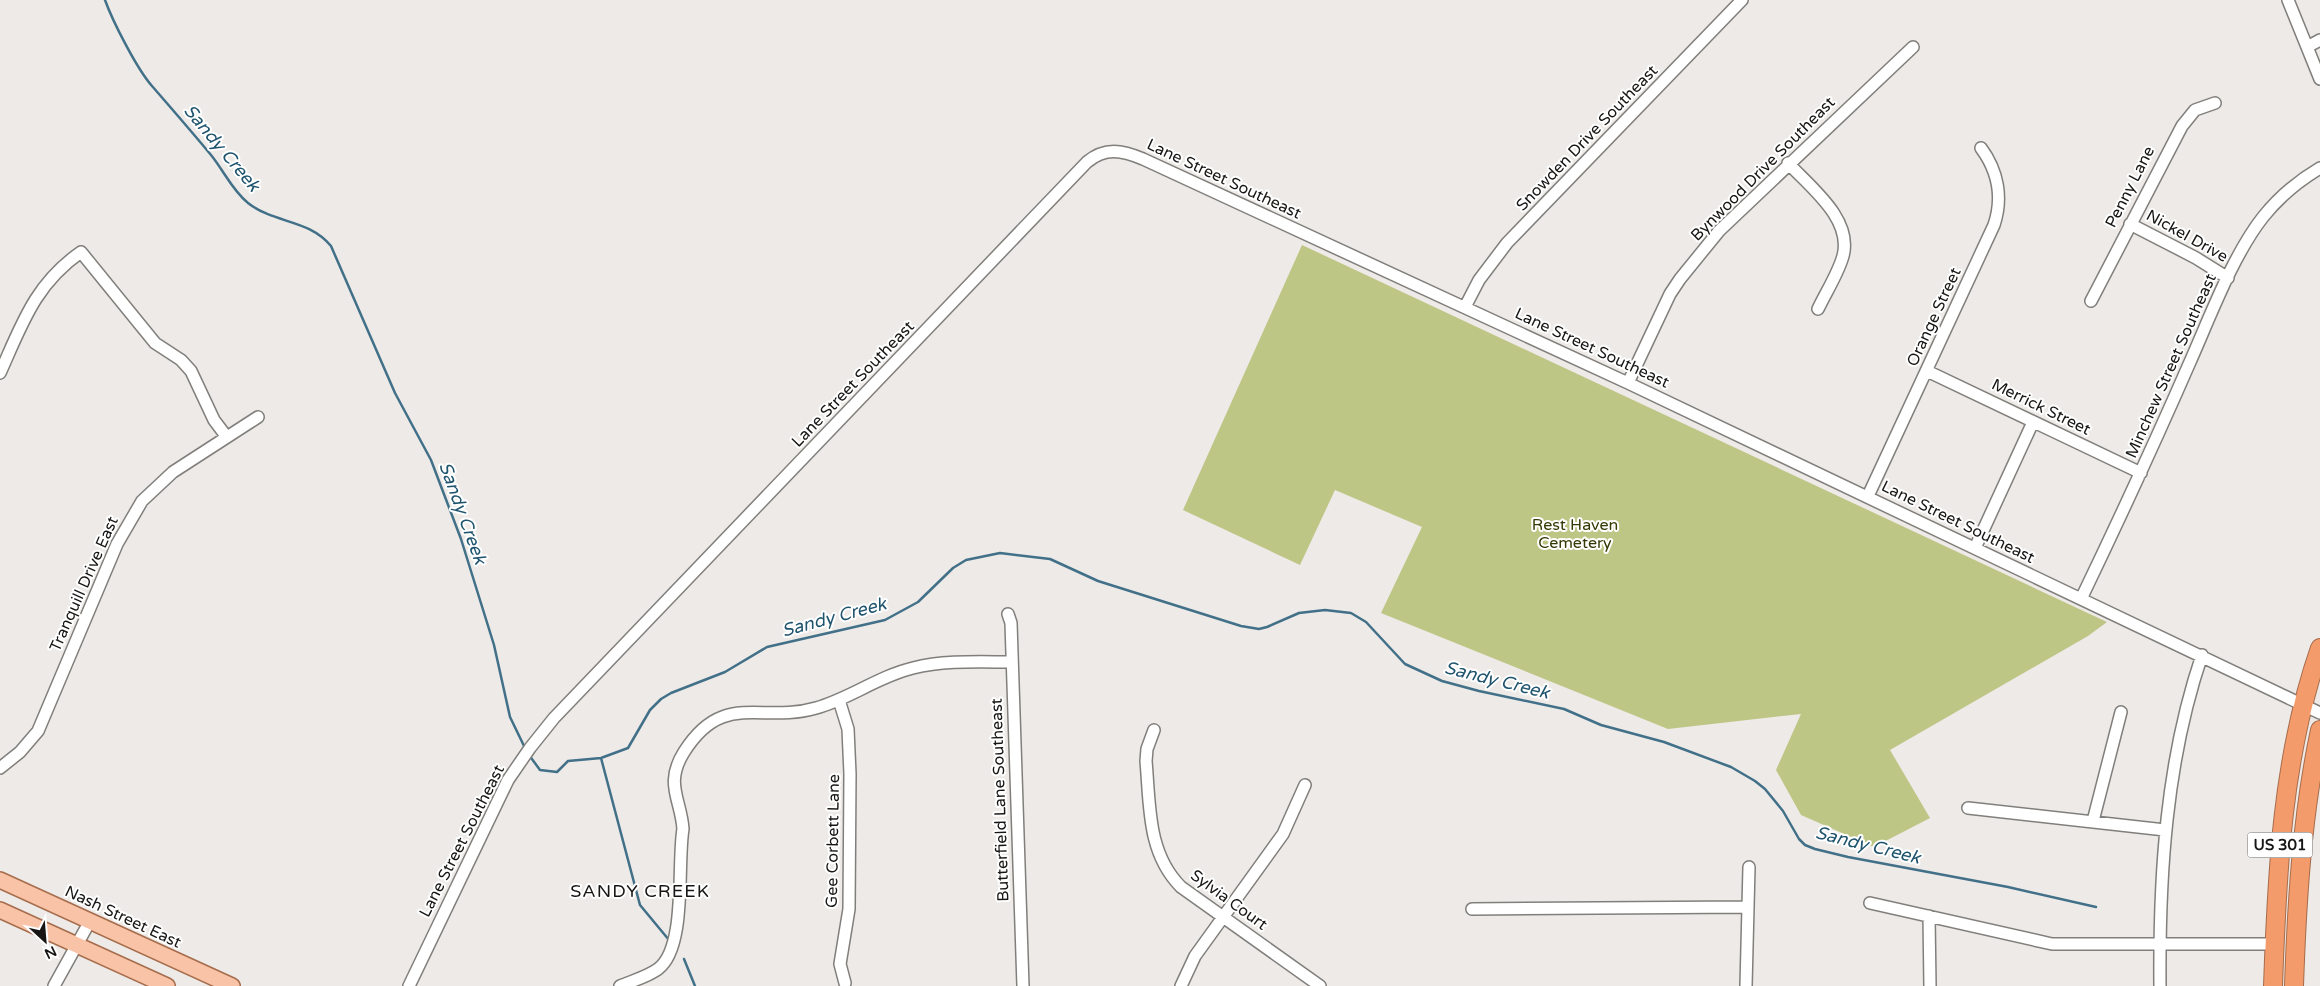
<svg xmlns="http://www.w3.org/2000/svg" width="2320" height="986" viewBox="0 0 2320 986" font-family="'Varela Round',sans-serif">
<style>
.green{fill:#bec685}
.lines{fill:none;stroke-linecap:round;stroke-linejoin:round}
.stream{stroke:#417088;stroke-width:2.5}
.minor-casing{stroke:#817f7b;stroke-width:14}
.major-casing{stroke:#a66c4c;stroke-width:18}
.highway-casing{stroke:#a66c4c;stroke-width:20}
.minor{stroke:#fff;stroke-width:11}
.major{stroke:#f8c3a6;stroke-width:15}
.highway{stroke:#f39b6a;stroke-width:18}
.labels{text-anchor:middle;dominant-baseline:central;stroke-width:4;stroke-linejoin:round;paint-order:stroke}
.shield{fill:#fff;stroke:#5d5c5b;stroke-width:1}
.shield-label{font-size:15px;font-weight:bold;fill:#171615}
.street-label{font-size:16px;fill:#171615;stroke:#fff}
.park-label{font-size:16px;fill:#353904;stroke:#fff}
.water-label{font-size:18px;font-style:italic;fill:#1f546e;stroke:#fff}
.neighbourhood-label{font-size:18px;letter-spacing:1px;fill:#171615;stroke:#fff}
</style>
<rect width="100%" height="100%" fill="#edeae7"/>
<path class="green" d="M1302 245 2107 622 2088 636 1890 750 1930 818 1874 847 1801 815 1776 770 1801 714 1668 729 1381 613 1422 527 1335 490 1300 565 1183 510Z"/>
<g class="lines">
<path class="stream" d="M105 0C113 22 137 69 152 86 172 109 192 132 211 155 224 171 232 190 248 203 275 224 309 219 331 246L395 393 431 460 461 539 494 645 510 717 525 748
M529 755 540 770 557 772 568 761 601 758 628 748 650 710 661 699 671 693 725 672 767 647 885 620 918 602 953 568 966 560 1000 553 1050 559 1098 581 1241 626 1259 629 1267 627 1299 613 1325 610 1351 613 1366 622 1405 664 1442 681 1479 691 1564 709 1601 725 1664 742 1731 767 1755 781 1765 789 1783 811 1799 839 1805 845 1815 849 1848 857 2008 887 2096 907
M601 758 640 905 669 940
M684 959 695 986"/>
<defs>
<path id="minor" d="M2288 0 2320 79
M2307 47 2320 40
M1788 163C1810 187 1853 219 1843 256 1838 274 1826 292 1818 309
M2130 224 2196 258 2228 278
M2091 301 2182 126 2195 110 2215 103
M1465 307 1479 280 1507 243 1742 0
M1927 371 2141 473
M0 373C22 324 35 284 81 252L155 343 181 360 191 371 214 420 226 436
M1628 383 1670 294 1680 279 1719 231 1913 47
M1868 496 1994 225C2003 198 1998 171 1981 148
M1975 548 2033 422
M2081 599C2119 520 2155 442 2190 362 2210 317 2233 255 2263 217 2279 197 2298 181 2320 168
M1008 614 1011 623 1023 986
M839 700 848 729 850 774 849 909 840 964 845 983
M1154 730 1147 749 1146 761C1150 805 1147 853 1181 887L1320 986
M0 768 20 752 38 731 117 544 142 501 173 472 258 417
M1968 808 2165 830
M2093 821 2121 712
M1870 903 2052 944H2274
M1472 909 1747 907
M1929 916 1930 986
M54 986 90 921
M409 986 508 780 530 748 554 718 1087 162C1105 147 1122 150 1143 159L1628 383 2320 713
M620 986C632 981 647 977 658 969 687 948 677 863 683 829 681 799 664 784 684 752 723 690 761 724 816 708 849 699 879 676 913 668 945 660 979 662 1012 662
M1181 986 1195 956 1283 834 1305 785
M1746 986 1749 867
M2160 986C2159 875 2166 761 2202 655"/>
<path id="major" d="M0 880 232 986
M0 910 167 986"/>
<path id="highway" d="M2273 986C2277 872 2282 757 2320 648
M2294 986C2297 899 2302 815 2320 730"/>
</defs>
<use href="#minor" class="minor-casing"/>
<use href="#major" class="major-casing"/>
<use href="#highway" class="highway-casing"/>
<use href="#minor" class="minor"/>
<use href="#major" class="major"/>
<use href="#highway" class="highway"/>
</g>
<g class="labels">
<rect class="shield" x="2247.5" y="832.5" width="65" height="25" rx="4"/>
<g class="shield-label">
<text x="2280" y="845">US 301</text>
</g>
<g class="street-label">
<text transform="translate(1587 138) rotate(-46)">Snowden Drive Southeast</text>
<text transform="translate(1763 169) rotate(-45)">Bynwood Drive Southeast</text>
<text transform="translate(1224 179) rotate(25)">Lane Street Southeast</text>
<text transform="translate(2130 187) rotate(-63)">Penny Lane</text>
<text transform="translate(2187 236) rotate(29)">Nickel Drive</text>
<text transform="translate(1934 317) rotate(-65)">Orange Street</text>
<text transform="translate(1592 348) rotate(25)">Lane Street Southeast</text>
<text transform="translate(2171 366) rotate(-66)">Minchew Street Southeast</text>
<text transform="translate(853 384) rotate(-46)">Lane Street Southeast</text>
<text transform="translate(2041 407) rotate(26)">Merrick Street</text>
<text transform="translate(1958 522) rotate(26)">Lane Street Southeast</text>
<text transform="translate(84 584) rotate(-66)">Tranquill Drive East</text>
<text transform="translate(1000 800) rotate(-92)">Butterfield Lane Southeast</text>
<text transform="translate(462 841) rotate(-63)">Lane Street Southeast</text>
<text transform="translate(833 841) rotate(-89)">Gee Corbett Lane</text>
<text transform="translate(1229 900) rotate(36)">Sylvia Court</text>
<text transform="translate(123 917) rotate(25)">Nash Street East</text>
</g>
<g class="park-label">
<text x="1575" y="525">Rest Haven<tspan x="1575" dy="18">Cemetery</tspan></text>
</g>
<g class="water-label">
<text transform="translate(222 148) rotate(50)">Sandy Creek</text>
<text transform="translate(463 513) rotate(70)">Sandy Creek</text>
<text transform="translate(834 617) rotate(-15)">Sandy Creek</text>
<text transform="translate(1497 680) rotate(14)">Sandy Creek</text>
<text transform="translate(1868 845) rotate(14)">Sandy Creek</text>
</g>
<g class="neighbourhood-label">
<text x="640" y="891">SANDY CREEK</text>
</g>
</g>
<g transform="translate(45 941) rotate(154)" stroke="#ffffff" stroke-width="4" paint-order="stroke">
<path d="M0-4L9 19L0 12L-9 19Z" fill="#171615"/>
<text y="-8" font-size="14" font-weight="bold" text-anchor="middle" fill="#171615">N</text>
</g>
</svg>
